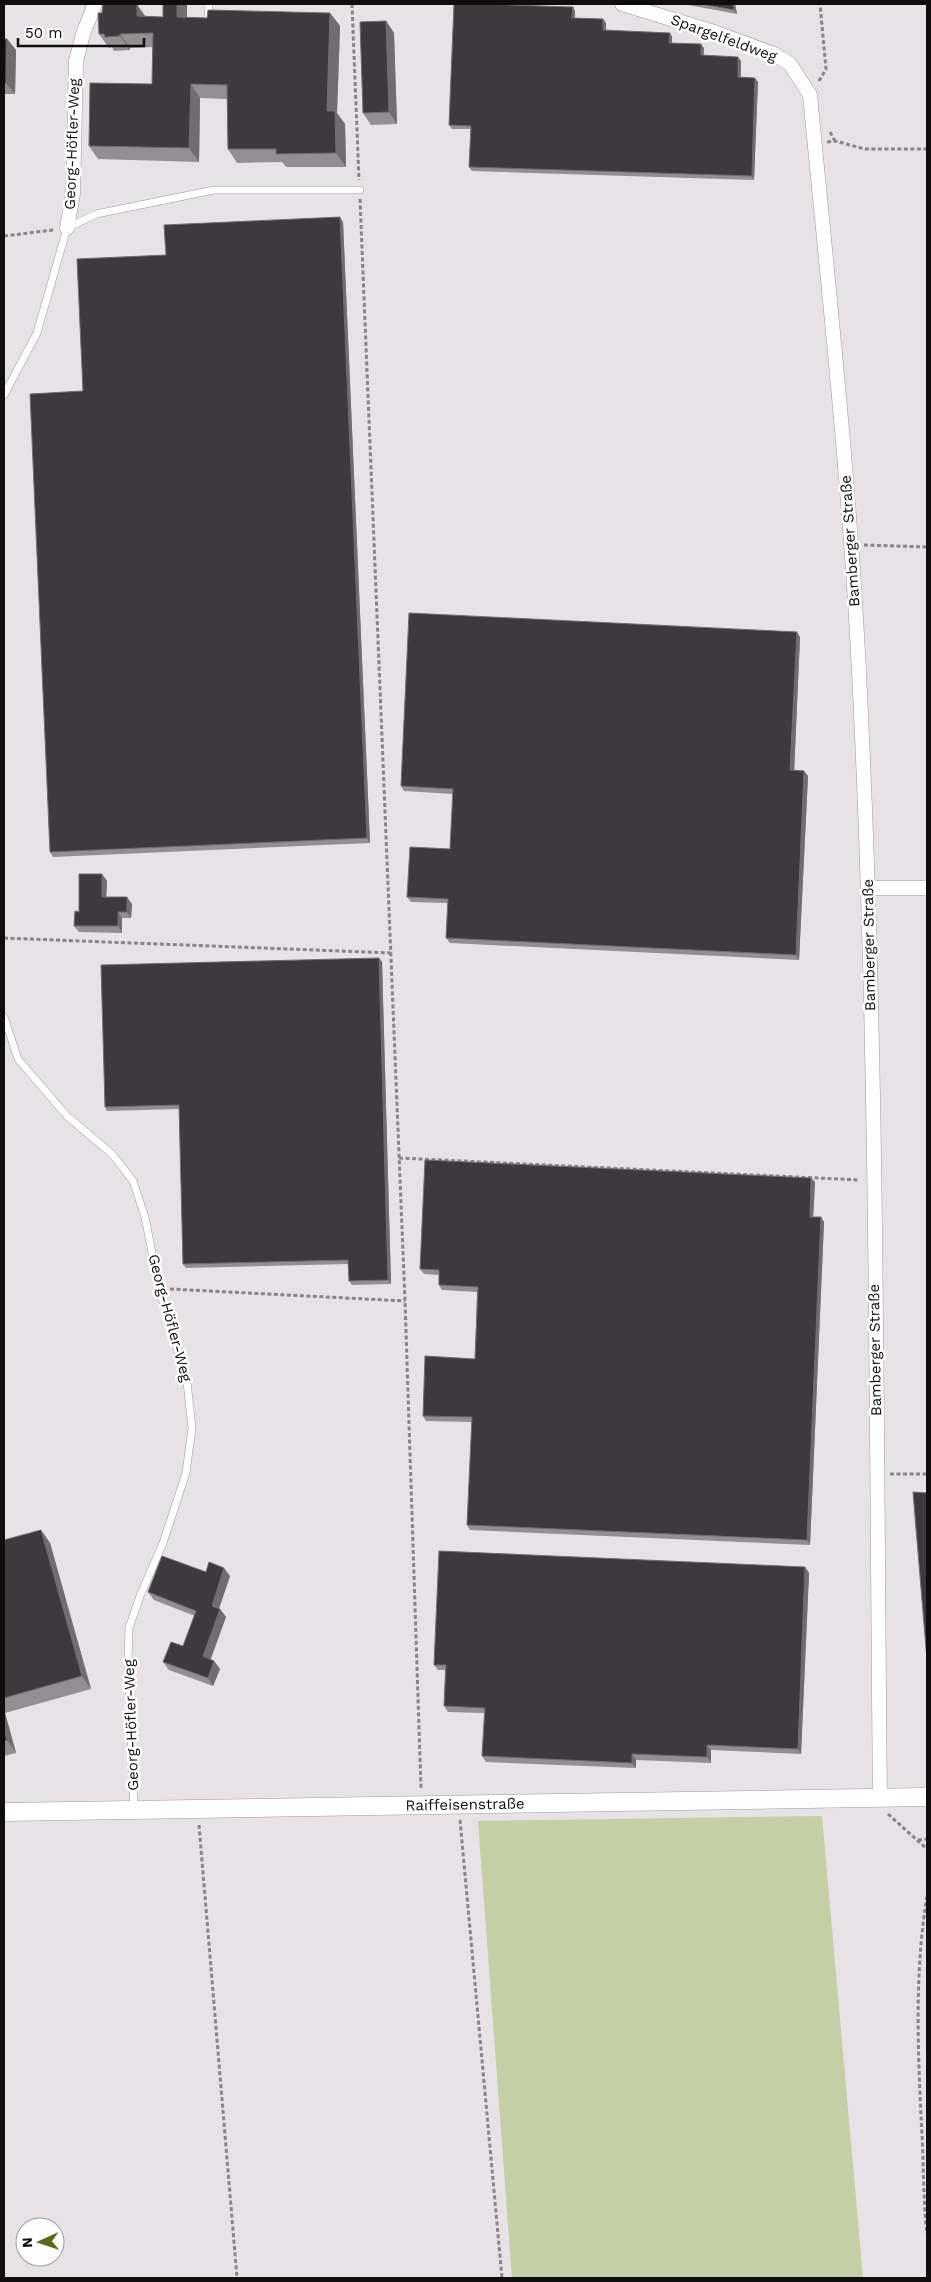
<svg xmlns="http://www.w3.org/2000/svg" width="931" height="2282" viewBox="0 0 931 2282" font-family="'Work Sans',sans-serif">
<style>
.green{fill:#c4cfa5}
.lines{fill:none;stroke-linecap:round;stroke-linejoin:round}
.service-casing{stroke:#9e999d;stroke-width:8}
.minor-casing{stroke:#9e999d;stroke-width:15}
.tertiary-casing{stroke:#9e999d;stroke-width:19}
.path{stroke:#888487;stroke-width:3;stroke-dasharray:4 2.5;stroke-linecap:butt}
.service{stroke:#fff;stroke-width:7}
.minor{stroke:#fff;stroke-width:14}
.tertiary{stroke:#fff;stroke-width:18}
.wall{fill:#928e91}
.shaded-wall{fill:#706c6f}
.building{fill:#3d393c;stroke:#706c6f}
.labels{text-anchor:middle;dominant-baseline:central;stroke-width:5;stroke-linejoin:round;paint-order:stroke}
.street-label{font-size:15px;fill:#0f0d0e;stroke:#fff}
</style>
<rect width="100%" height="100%" fill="#e7e2e6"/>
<path class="green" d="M822 1816 863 2278H512L478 1821Z"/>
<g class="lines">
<defs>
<path id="service" d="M208 17 209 4
M4 395 37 333 67 228 96 214 214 190H360
M4 1017 18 1059 67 1116 112 1154 133 1181 145 1217 159 1288 187 1382 192 1428 186 1473 163 1543 140 1596 129 1628 128 1660 134 1809"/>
<path id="minor" d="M622 4 714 32 774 54 790 64 810 95C829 294 851 493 860 693 878 1061 876 1430 880 1798
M67 228 73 194 76 61 83 34 95 4
M868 888H927"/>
<g id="tertiary">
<path id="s1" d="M4 1812 927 1797"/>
</g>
</defs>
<use href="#service" class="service-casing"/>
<use href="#minor" class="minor-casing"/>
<use href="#tertiary" class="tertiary-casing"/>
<path class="path" d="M352 4 359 180
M819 81 826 69 820 4
M830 132 835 141
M827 142 835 141 865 149H927
M360 199 405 1301 421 1789
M4 236 53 230
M864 545 927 547
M4 938 391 953
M399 1158 860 1180
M170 1289 405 1301
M890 1474H927
M888 1814 927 1849
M460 1820 502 2278
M199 1825 237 2278
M918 1840 927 1839
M927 1896C914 1975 918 2056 922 2135 924 2169 923 2201 927 2234"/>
<use href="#service" class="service"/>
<use href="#minor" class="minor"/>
<use href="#tertiary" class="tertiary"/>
</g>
<path class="wall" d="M103 4H138V6L146 17H163L187 4V18H207L330 13 340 26 337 113 345 124 346 167H286L282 162 237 163 228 149 227 99 200 98 199 162 98 159 89 146 152 84 153 47 130 48V50L114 51 112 47 109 48 99 34Z
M683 4H735L737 14Z
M575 11V18L603 19 606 23V31L670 33 672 37V43L704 48V56L741 61V77L758 82 754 180 472 171 469 167 471 129H452L449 125Z
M386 21 394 33 397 124 371 125 363 113Z
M4 39H7L16 50 15 94H4Z
M343 222 370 843 53 857 50 852 83 391 166 255Z
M800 637 794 771H804L808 776 799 960 450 943 446 938 448 903 411 902 407 897 450 849 453 794 404 791 401 786Z
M102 874 107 881 106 897 132 904 131 918H122V933L79 932 74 926Z
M379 958 382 962 391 1284 352 1285 349 1281 348 1264 186 1268 183 1264 179 1109 107 1111 105 1107Z
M811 1178 815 1182 813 1217 824 1222 810 1545 470 1530 467 1525 472 1422 426 1421 423 1416 475 1359 477 1292 442 1290 439 1285V1275L424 1274 420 1269Z
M41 1530 50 1543 91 1689 5 1713 16 1753 4 1756V1540Z
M805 1567 809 1573 801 1754 711 1750V1763L636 1760V1768L486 1762 482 1756 484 1713 448 1712 444 1706 445 1670H438L434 1665Z
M206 1572 230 1576 219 1609H220L226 1617 210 1659 214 1661 220 1669 213 1686 169 1670 163 1662 183 1646 195 1616 154 1600 148 1592Z"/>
<path class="shaded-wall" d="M129 4H138V6L146 18 147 30Z
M177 4H187V31L177 17Z
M733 4H735L737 14 734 10Z
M573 7 575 11V22L572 18Z
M330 13 340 26 337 113 345 124 346 167 336 153 327 111Z
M603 19 606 23V34L603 30Z
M386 21 394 33 397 124 389 112Z
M670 33 672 37V47L669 43Z
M120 34 130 48V50L120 36Z
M7 39 16 50 15 94 6 83Z
M701 44 704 48 703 59 701 55Z
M738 57 741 61 740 81 738 77Z
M755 78 758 82 754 180 752 176Z
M191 84 200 98 199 162 189 148Z
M340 217 343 222 370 843 367 838Z
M797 632 800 637 794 775 790 770Z
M804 771 808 776 799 960 796 955Z
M102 874 107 881 106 903 102 897Z
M127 897 132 904 131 918 127 912Z
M118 912 122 918V933L118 926Z
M379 958 382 962 391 1284 388 1280Z
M811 1178 815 1182 813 1221 810 1217Z
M821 1217 824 1222 810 1545 807 1540Z
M41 1530 50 1543 91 1689 82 1676Z
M805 1567 809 1573 801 1754 798 1749Z
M224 1568 230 1576 217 1614 212 1606Z
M220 1609 226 1617 209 1664 203 1656Z
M214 1661 220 1669 213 1686 208 1678Z
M4 1711 5 1713 16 1753 7 1740 4 1728Z
M707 1745 711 1750V1763L707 1757Z
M632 1754 636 1760V1768L632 1763Z"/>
<path class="building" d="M103 4H137V16L163 17V4H177V17L207 18 208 10 330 13 327 111H335L336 153 276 154V149H228L227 85 191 84 189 148 89 146 90 83 152 84 153 33 120 34V36L105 37 104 34H99L98 13H102Z
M454 4H479L573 7 572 18 603 19V30L670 33 669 43 701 44V55L738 57V77L755 78 752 176 469 167 471 126 449 125Z
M702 4H733L734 10Z
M386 21 389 112 363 113 360 22Z
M4 39H7L6 83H4Z
M340 217 367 838 50 852 30 394 83 391 77 259 166 255 164 225Z
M409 613 797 632 790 770 804 771 796 955 446 938 448 899 407 897 410 847 450 849 453 789 401 786Z
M79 874H102V897H127V912H118V926H74L75 911 79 912Z
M379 958 388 1280 349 1281 348 1260 183 1264 179 1105 105 1107 101 965Z
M425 1160 811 1178 810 1217H821L807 1540 467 1525 472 1417 423 1416 425 1356 475 1359 478 1287 439 1285V1270L420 1269Z
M913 1492 927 1493V1660Z
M41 1530 82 1676 4 1698V1540Z
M439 1551 805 1567 798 1749 707 1745V1757L632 1754V1763L482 1756 485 1708 444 1706 446 1665H434Z
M162 1556 206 1572 209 1562 224 1568 212 1606 220 1609 203 1656 214 1661 208 1678 163 1662 171 1642 183 1646 196 1611 148 1592Z
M4 1728 7 1740 4 1741Z"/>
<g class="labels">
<g class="street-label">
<text transform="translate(724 38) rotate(20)">Spargelfeldweg</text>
<text transform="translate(72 144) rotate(-88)">Georg-Höfler-Weg</text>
<text transform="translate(850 541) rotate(-94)">Bamberger Straße</text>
<text transform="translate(869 945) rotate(-91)">Bamberger Straße</text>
<text transform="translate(170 1318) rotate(75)">Georg-Höfler-Weg</text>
<text transform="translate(875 1350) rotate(-91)">Bamberger Straße</text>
<text transform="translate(131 1725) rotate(-92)">Georg-Höfler-Weg</text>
<text stroke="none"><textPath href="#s1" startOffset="461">Raiffeisenstraße</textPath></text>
</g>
</g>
<rect width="931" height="2282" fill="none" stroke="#0f0d0e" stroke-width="10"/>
<g transform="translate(40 2242) rotate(267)"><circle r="24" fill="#ffffff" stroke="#9f9e9f"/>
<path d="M0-4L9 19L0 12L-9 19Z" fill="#5a6a15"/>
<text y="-8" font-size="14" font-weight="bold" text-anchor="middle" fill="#0f0d0e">N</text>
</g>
<path d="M18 38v8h126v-8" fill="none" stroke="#0f0d0e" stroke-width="2.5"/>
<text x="25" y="38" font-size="15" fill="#0f0d0e" stroke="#ffffff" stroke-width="4" paint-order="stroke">50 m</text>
</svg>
